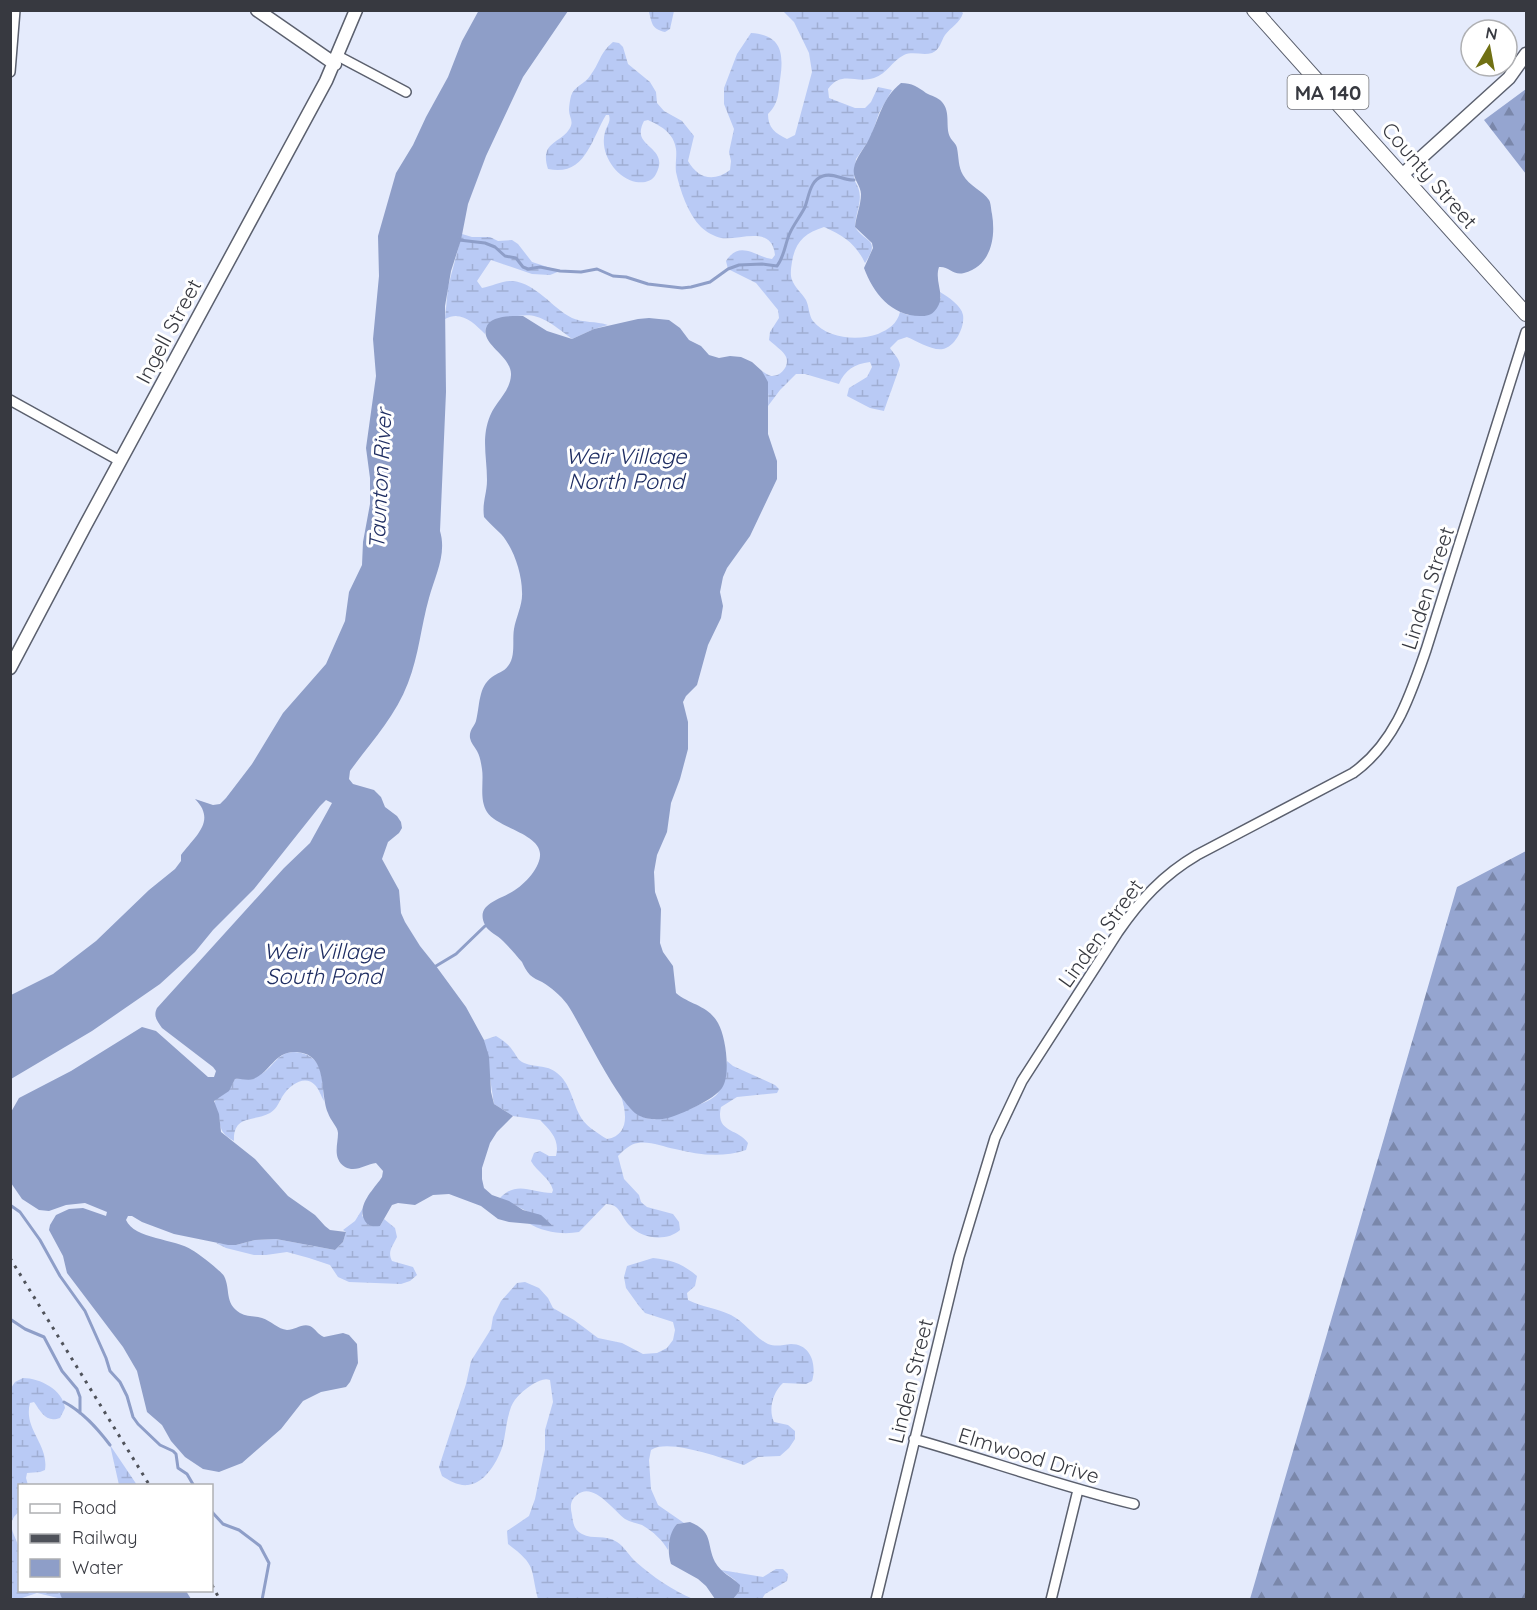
<svg xmlns="http://www.w3.org/2000/svg" width="1537" height="1610" viewBox="0 0 1537 1610" font-family="Quicksand,sans-serif">
<style>
.forest{fill:url(#forest-firs)}
.wetland{fill:url(#wetland-marsh)}
.water{fill:#8e9ec8}
.lines{fill:none;stroke-linecap:round;stroke-linejoin:round}
.stream{stroke:#8e9ec8;stroke-width:3}
.street-casing{stroke:#5b606e;stroke-width:12}
.secondary-casing{stroke:#5b606e;stroke-width:15}
.primary-casing{stroke:#5b606e;stroke-width:16}
.street{stroke:#fff;stroke-width:9}
.secondary{stroke:#fff;stroke-width:12}
.primary{stroke:#fff;stroke-width:14}
.rail{stroke:#4f525a;stroke-width:3;stroke-dasharray:3 6;stroke-linecap:butt}
.labels{text-anchor:middle;dominant-baseline:central;stroke-width:6;stroke-linejoin:round;paint-order:stroke}
.shield{fill:#fff;stroke:#737479;stroke-width:1.5}
.shield-label{font-size:20px;font-weight:bold;fill:#373940}
.street-label{font-size:21px;fill:#373940;stroke:#fff}
.water-label{font-size:22px;font-style:italic;fill:#1f2e63;stroke:#fff}
</style>
<defs>
<pattern id="forest-firs" width="22" height="20" patternUnits="userSpaceOnUse" patternTransform="scale(1.5)"><rect width="22" height="20" fill="#95a5d0"/><path d="M5 1l3.5 6h-7zM16 11l3.5 6h-7z" fill="#7a87aa"/></pattern>
<pattern id="wetland-marsh" width="20" height="14" patternUnits="userSpaceOnUse" patternTransform="scale(1.5)"><rect width="20" height="14" fill="#b9caf5"/><path d="M1 5h8M5 5V1M11 12h8M15 12V8" fill="none" stroke="#a0aed3"/></pattern>
</defs>
<rect width="100%" height="100%" fill="#e5ebfc"/>
<path class="forest" d="M1526 89V174L1484 120Z
M1526 851V1599H1250L1457 887Z"/>
<path class="wetland" d="M645 11H674L670 29 665 32C652 29 652 24 649 12Z
M783 11H961L963 13C960 23 951 27 945 35 941 41 940 50 932 53 923 56 913 51 904 55 892 61 887 74 874 78 855 84 842 70 828 89L829 98 855 108H865L871 102 878 87 892 90 879 113 871 137 856 159 854 180C866 197 856 208 855 227 866 244 881 238 865 263 856 244 843 235 824 227 805 233 795 242 792 262 791 268 790 275 792 280 795 288 802 293 806 300 809 306 809 316 813 321 827 339 859 341 878 334 889 329 897 324 900 312L908 315 941 298 940 292C948 297 961 305 963 315 965 327 955 347 943 349 932 351 917 341 907 337L898 340 890 348C893 353 899 358 900 365 900 367 886 405 884 411L870 408 847 396 849 388 867 377 872 367 870 362C854 364 845 370 839 384L805 374H796L780 390 768 406C769 393 768 384 762 371 765 373 768 375 771 376 782 377 791 364 785 355 781 349 774 345 769 340L770 332 779 318 778 310 756 283 728 269 726 261C740 240 754 256 772 259L775 255C772 224 739 241 721 238 714 236 706 232 701 227 688 214 680 190 676 172 675 164 677 156 676 149 674 133 661 126 648 120L644 121C642 125 640 130 641 135 644 148 668 152 656 174 652 182 644 183 636 182 616 178 599 153 605 132 607 125 611 122 609 115H606C591 140 585 177 548 169 539 141 561 144 570 128 574 121 569 117 569 110 569 106 570 100 571 96 574 86 585 84 590 76 600 63 599 54 613 42L619 43 623 47 628 64 650 82 656 92 657 103 664 111 682 121 694 136 688 161C698 179 714 182 730 170L731 161 729 152 734 129 724 104V88L737 54 751 33C782 35 784 53 780 80 778 94 779 103 768 114 768 128 775 133 787 139L795 135 812 72 809 53 794 22Z
M462 234 472 237H490L498 241 512 240 518 244 532 262 560 271 550 275 532 274 491 260 477 281 482 288C492 286 503 280 513 281 537 284 551 307 572 318 583 323 596 321 608 325L594 329 572 339C536 311 530 309 486 327L485 334C474 323 461 310 445 319L448 287Z
M496 1036C502 1040 509 1044 513 1051 517 1056 517 1059 522 1062 533 1068 547 1064 557 1073 570 1083 572 1100 579 1114 584 1125 597 1133 607 1139 629 1135 627 1114 621 1096 642 1130 664 1120 694 1107 702 1103 713 1100 718 1093 725 1083 726 1073 727 1061L733 1066 775 1085 779 1089 777 1093 737 1097 721 1107C715 1133 738 1128 748 1143L746 1150C722 1158 699 1155 675 1149 663 1147 650 1141 638 1143 630 1144 624 1150 618 1156L624 1179 639 1195 641 1202 647 1207 673 1214 679 1222 680 1230C667 1242 641 1239 629 1225 621 1216 620 1204 606 1204L579 1232C562 1235 543 1232 528 1223L552 1225 547 1221 500 1198C517 1180 532 1193 552 1193L553 1190C550 1178 537 1172 531 1161L534 1153 540 1151 549 1156H556C560 1140 551 1131 540 1120L513 1116 494 1104 484 1040Z
M294 1052C324 1054 322 1077 324 1101 321 1096 319 1089 315 1085 305 1074 290 1085 284 1094 279 1101 278 1108 270 1113 254 1122 233 1114 234 1141 213 1129 225 1123 214 1104L216 1098C227 1094 230 1088 235 1079 245 1078 253 1080 263 1073 275 1065 277 1053 294 1052Z
M363 1208 362 1216 380 1226 384 1219 395 1228 397 1237C393 1246 387 1251 392 1261L413 1267 417 1275 410 1281 401 1284 349 1282 338 1277 330 1265 309 1258 287 1252 266 1255H254L226 1248 216 1243 236 1245 255 1240 276 1239 335 1250 343 1242 346 1232 343 1230 355 1221Z
M653 1258C672 1260 683 1264 697 1276L695 1286 687 1293 688 1300C701 1307 717 1308 731 1315 745 1322 754 1337 768 1344 776 1347 782 1345 791 1344 811 1344 817 1365 812 1381L806 1384 783 1383C773 1392 768 1409 774 1422L788 1425 795 1431V1439L789 1448 780 1456 758 1457 744 1465C723 1459 669 1438 651 1450L649 1460 651 1489 658 1505 684 1523 677 1524 669 1542 668 1550C662 1540 654 1532 642 1525 637 1523 630 1522 625 1519 613 1510 593 1481 577 1495 570 1500 570 1507 572 1515 573 1523 574 1530 582 1534 593 1540 605 1534 617 1542 625 1547 629 1556 636 1562 653 1577 672 1590 693 1599H538C530 1567 537 1566 508 1544L507 1531 529 1516 535 1499 545 1450V1430L553 1402 550 1380C544 1378 539 1381 533 1384 524 1390 515 1397 511 1407 507 1418 506 1429 504 1440 501 1456 487 1483 468 1485 458 1486 450 1481 442 1476L439 1467 466 1384 471 1361 491 1329 493 1317 501 1301 517 1283 525 1282 539 1288 548 1298 553 1308 574 1320 598 1338 622 1343 643 1354 657 1353 667 1348 673 1340 675 1330 673 1322 645 1313 639 1306 626 1288 624 1277 627 1266Z
M23 1378C40 1378 63 1390 65 1408L60 1418C46 1423 41 1412 34 1402L30 1403C23 1429 49 1444 45 1470L40 1472 27 1473 26 1478 28 1485 20 1486 19 1512C2 1525 19 1538 19 1551 20 1564 19 1577 20 1590L60 1591 62 1599 37 1593 19 1599H11V1388L15 1382Z
M110 1445 137 1485H119Z
M776 1569H783L788 1574 787 1581 765 1594 762 1599H733L739 1592 735 1580 721 1570 763 1577Z"/>
<path class="water" d="M479 10 568 11 523 77 486 156 468 204 461 240 451 271 445 306 446 392 440 531C447 554 435 576 429 598 421 626 419 655 408 683 395 717 371 742 350 771L349 779 353 784 374 790 381 797 385 807 397 816 401 822 402 828 399 833 388 842 382 859 399 890 401 913 405 922 420 946 436 966 466 1007 484 1040 489 1057 491 1092 494 1104 513 1116 497 1132 490 1143 482 1168V1179L484 1188 492 1195 509 1201 523 1210 541 1215 553 1226 509 1222 498 1219 481 1206 449 1194 433 1195 415 1205 398 1203 392 1205 380 1226C373 1227 367 1226 364 1219 357 1204 375 1188 382 1177L383 1171 376 1163C366 1164 356 1173 345 1167 332 1158 338 1145 338 1133 338 1127 330 1120 328 1113 319 1090 329 1052 294 1052 274 1052 270 1073 253 1079 247 1081 241 1078 235 1079L229 1091 214 1101 219 1114 221 1132 255 1159 288 1196 315 1215 325 1226 330 1230 346 1232 343 1242 335 1250 276 1239 255 1240 236 1245H228L174 1234 142 1222 132 1216H128L126 1220C134 1239 176 1239 192 1250 199 1254 221 1271 224 1276 231 1290 224 1303 240 1313 247 1317 255 1316 262 1318 271 1321 278 1329 287 1330 295 1330 302 1323 310 1326 316 1329 318 1335 324 1337L343 1333 349 1335 357 1344 358 1363 350 1382 346 1387 321 1392 303 1401 281 1429 242 1463 219 1472 203 1469 185 1457 171 1441 162 1425 147 1412 137 1371 123 1347 67 1273 63 1256 49 1230 50 1225 56 1215 69 1209 83 1208 106 1216 107 1212 85 1203 66 1205 49 1211 39 1210 22 1199 11 1183V1112L19 1098 71 1071 142 1027 156 1031 208 1077H214L216 1071 213 1067 162 1028C157 1021 153 1016 157 1008L284 868 310 843 332 803 326 800 320 806 254 889 213 930 195 952 160 984 92 1031 11 1079V995L53 974 96 941 149 890 175 869 181 861V855C195 836 217 821 195 799L213 805 220 804 226 798 252 764 283 713 326 664 345 621 349 592 362 565 363 542 370 504V478L366 448 376 376 373 339 379 276 378 236 396 173 413 145 426 117 448 77 462 41Z
M901 83C912 83 918 87 926 93 931 96 938 97 942 102 951 112 945 127 950 137 952 141 956 143 957 148 959 158 958 166 963 175 969 186 983 191 989 200 991 203 991 210 992 214 996 238 991 266 964 273 953 276 949 266 939 267 934 282 946 295 937 308 933 314 929 316 922 316 892 317 873 293 864 268L873 248 872 243 855 227C856 216 861 205 861 194 861 185 852 179 854 168 856 157 864 149 869 139 879 119 882 98 901 83Z
M523 316 547 331 572 339 594 329 638 319 649 318 669 320 680 328 689 340 701 346 709 355 719 358 730 356 741 357 752 362 762 371 768 382V434L777 461V479L750 536 727 568 723 577 720 592 723 606 721 618 708 645 697 685 686 696 683 702 688 722V749L680 779 671 803 667 832 657 855 654 872 655 892 661 909 660 943 663 952 673 966 676 993C690 1005 708 1005 718 1023 726 1037 731 1075 722 1088 715 1099 680 1115 668 1118 660 1120 647 1120 640 1116 620 1108 582 1026 567 1004 560 995 552 988 542 982 538 980 533 978 530 975 526 971 524 966 522 962 516 955 509 947 503 941 498 935 488 932 485 925 475 905 498 900 510 893 522 887 539 870 540 856 542 834 497 828 487 812 479 799 484 782 482 769 481 763 480 756 477 751 474 746 471 743 470 738 469 730 474 727 476 721 480 706 478 687 492 677 497 673 504 672 508 666 516 656 512 641 514 629 516 617 523 604 522 592 522 573 513 547 501 534 495 528 489 523 484 517 482 502 487 494 487 480 487 457 481 438 490 416 496 401 510 392 511 375 512 356 481 345 486 328 490 315 512 316 523 316Z
M690 1522C714 1532 706 1543 715 1562 721 1573 732 1577 740 1585L739 1592 733 1599H715L706 1586 698 1579 671 1564C667 1551 668 1534 677 1524Z
M59 1591H186L191 1599H62Z"/>
<g class="lines">
<path class="stream" d="M459 240 485 243 495 247 505 256 516 258 523 267 528 269 540 267 560 271 581 272 597 269 613 276 626 277 648 284 682 288 691 287 710 282 728 269 739 265 762 264 777 266C784 257 785 245 789 235 793 225 800 217 805 207 809 196 810 180 823 176 833 172 844 181 854 180
M436 966 456 954 485 926
M10 1205 20 1212 40 1240 60 1276 85 1311 106 1358 110 1371 120 1382 127 1396 133 1417 138 1424 160 1445 173 1451 176 1454 178 1468 187 1474 194 1486
M10 1319 25 1329 44 1337 62 1371 77 1389 80 1397V1413
M64 1402C83 1412 97 1428 110 1445
M212 1512 223 1524 239 1530 260 1546 269 1563 262 1600"/>
<defs>
<path id="street" d="M338 56 406 92
M10 72 15 10
M10 400 120 461
M914 1439C988 1460 1059 1486 1134 1504
M876 1600 959 1257 995 1138 1022 1081 1118 932C1140 900 1163 875 1197 855L1353 773C1395 743 1410 696 1426 650L1526 332
M1051 1600 1078 1490"/>
<path id="secondary" d="M257 10 335 64
M1402 175 1509 78 1526 54
M10 668 85 526 326 81 356 10"/>
<path id="primary" d="M1254 10 1526 314"/>
</defs>
<use href="#street" class="street-casing"/>
<use href="#secondary" class="secondary-casing"/>
<use href="#primary" class="primary-casing"/>
<use href="#street" class="street"/>
<use href="#secondary" class="secondary"/>
<use href="#primary" class="primary"/>
<path class="rail" d="M10 1258 150 1486
M212 1585 220 1600"/>
</g>
<g class="labels">
<rect class="shield" x="1287.5" y="75" width="81" height="34" rx="4.5"/>
<g class="shield-label">
<text x="1328" y="92">MA 140</text>
</g>
<g class="street-label">
<text transform="translate(1430 175) rotate(49)">County Street</text>
<text transform="translate(168 331) rotate(-62)">Ingell Street</text>
<text transform="translate(1427 588) rotate(-72)">Linden Street</text>
<text transform="translate(1100 933) rotate(-54)">Linden Street</text>
<text transform="translate(910 1381) rotate(-76)">Linden Street</text>
<text transform="translate(1029 1455) rotate(17)">Elmwood Drive</text>
</g>
<g class="water-label">
<text x="626" y="456">Weir Village<tspan x="626" dy="25">North Pond</tspan></text>
<text transform="translate(380 479) rotate(-87)">Taunton River</text>
<text x="324" y="951">Weir Village<tspan x="324" dy="25">South Pond</tspan></text>
</g>
</g>
<rect width="1537" height="1610" fill="none" stroke="#373940" stroke-width="24"/>
<rect x="18" y="1484" width="195" height="108" fill="#ffffff" stroke="#afb0b3" stroke-width="1.5"/>
<rect x="30" y="1504" width="30" height="9" fill="#ffffff" stroke="#afb0b3" stroke-width="1.5"/>
<text x="72" y="1514" font-size="18" fill="#373940">Road</text>
<rect x="30" y="1534" width="30" height="9" fill="#4f525a" stroke="#afb0b3" stroke-width="1.5"/>
<text x="72" y="1544" font-size="18" fill="#373940">Railway</text>
<rect x="30" y="1559" width="30" height="18" fill="#8e9ec8" stroke="#afb0b3" stroke-width="1.5"/>
<text x="72" y="1574" font-size="18" fill="#373940">Water</text>
<g transform="translate(1489 48) rotate(10)"><circle r="28" fill="#ffffff" stroke="#afb0b3" stroke-width="1.5"/>
<path d="M0-4.5L10 22L0 15L-10 22Z" fill="#707013"/>
<text y="-9" font-size="16" font-weight="bold" text-anchor="middle" fill="#373940">N</text>
</g>
</svg>
